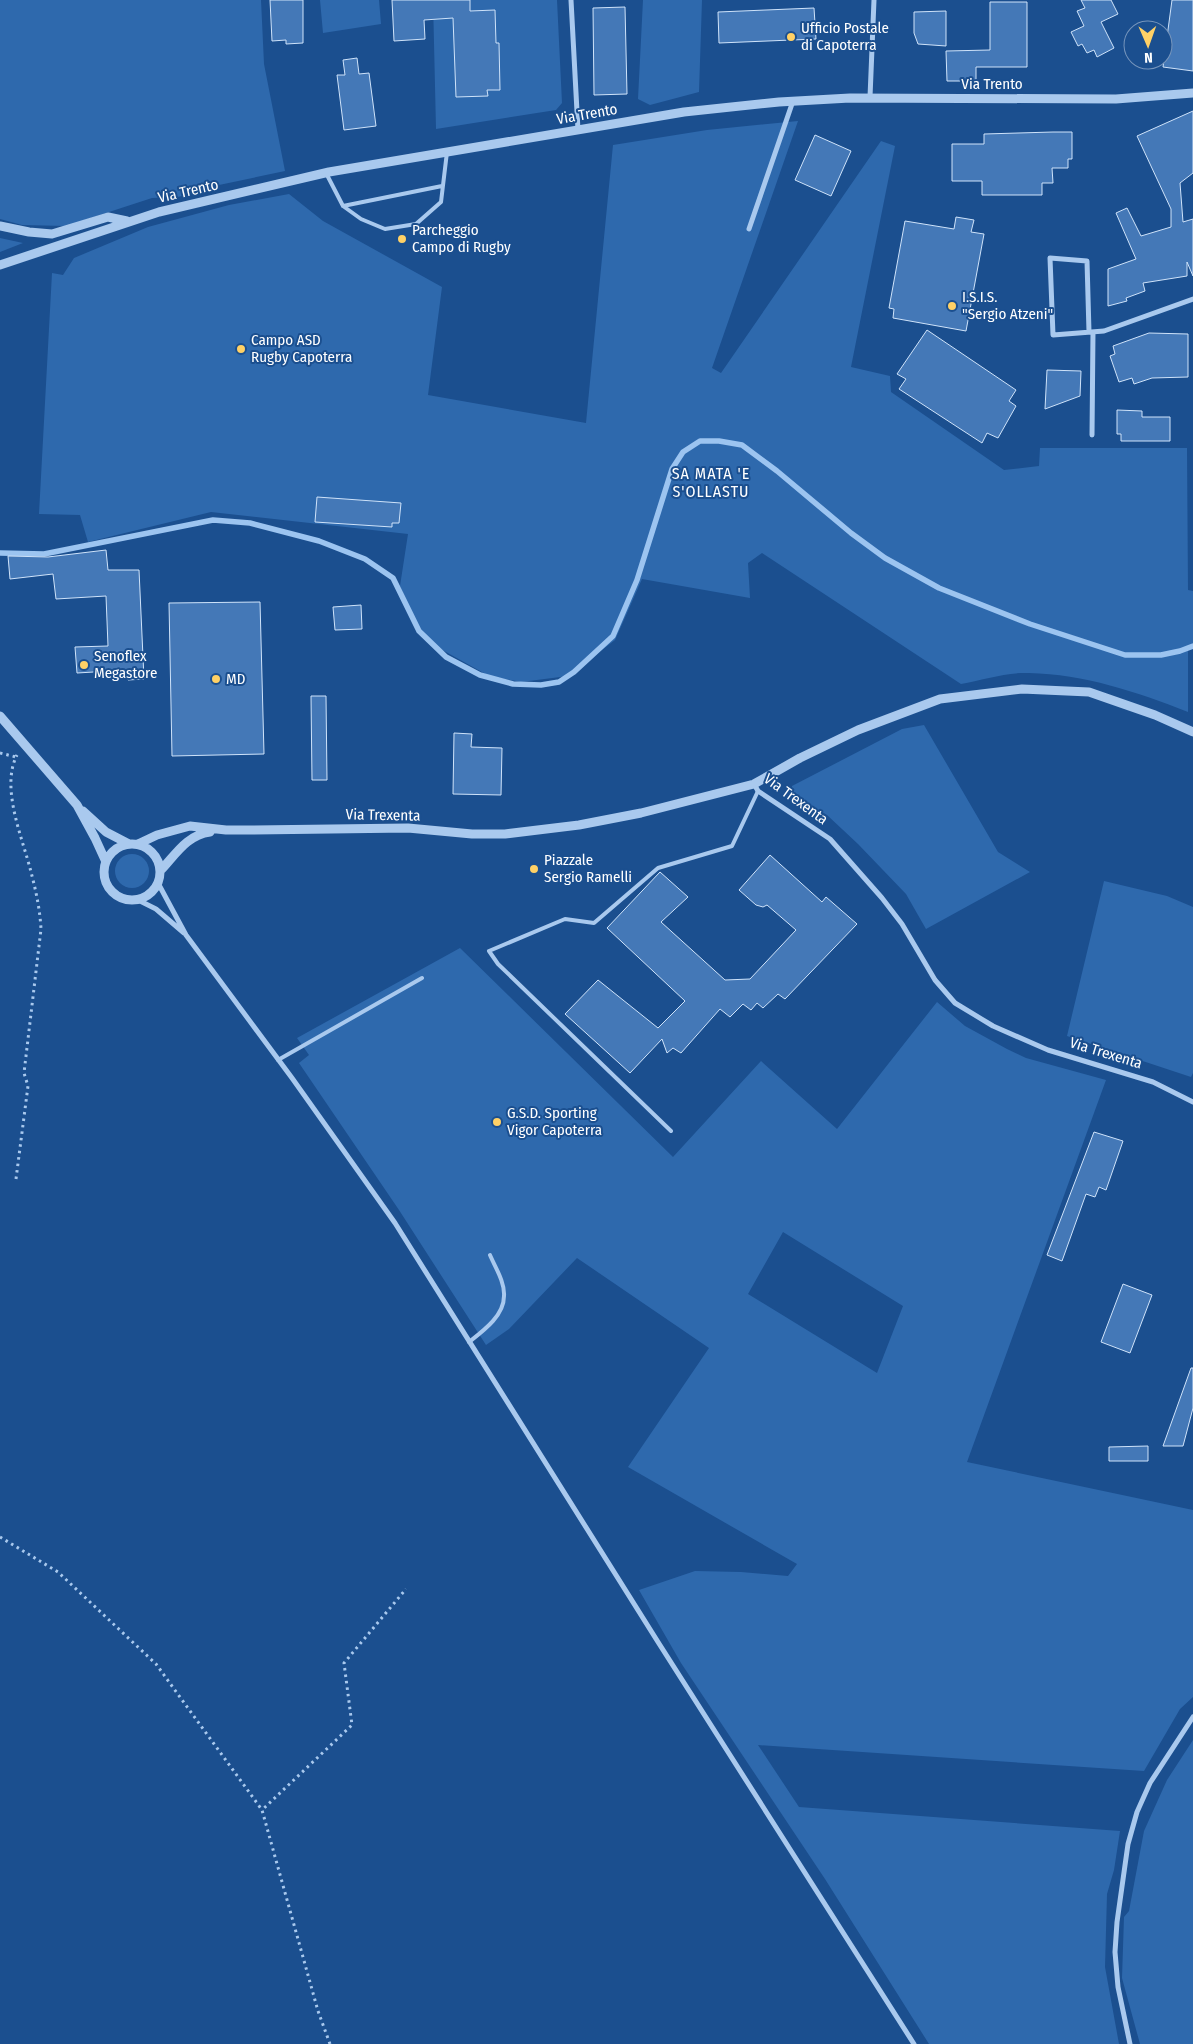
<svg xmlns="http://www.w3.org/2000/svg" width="1193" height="2044" viewBox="0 0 1193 2044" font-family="'Fira Sans Condensed',sans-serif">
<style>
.green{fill:#2e69ad;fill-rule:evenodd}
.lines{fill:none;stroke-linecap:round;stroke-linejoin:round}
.stream{stroke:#9cc4f0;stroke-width:5.5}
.building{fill:#4478b7;stroke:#cfe3fa}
.path{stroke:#a9c9ee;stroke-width:3;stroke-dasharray:2.5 4;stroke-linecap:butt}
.service{stroke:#a9c9ee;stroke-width:4}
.minor{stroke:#a9c9ee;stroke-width:5}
.tertiary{stroke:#a9c9ee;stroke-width:9}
.poi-dot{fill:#ffd166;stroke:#1b4f8f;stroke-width:2}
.labels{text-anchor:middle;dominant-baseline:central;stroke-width:4;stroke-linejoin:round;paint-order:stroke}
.poi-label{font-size:15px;fill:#fff;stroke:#1b4f8f;text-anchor:start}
.street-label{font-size:15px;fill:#fff;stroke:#1b4f8f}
.neighbourhood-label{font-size:16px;letter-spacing:1px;fill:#fff;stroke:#1b4f8f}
</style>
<rect width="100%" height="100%" fill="#1b4f8f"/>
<path class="green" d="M0 0H261L264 64 285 171 219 185 178 197 152 198 66 226 22 225 0 219Z
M320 0H379L381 24 323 33Z
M433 0H557L562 103 556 110 436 129Z
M643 0H702L699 92 650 105 638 99Z
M798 121 712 368 721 373 881 141 895 146 851 367 890 376 891 392 1004 470 1039 466 1040 448H1187L1188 590 1193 591V643L1188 646V712C1137 692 1084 674 1029 673 1008 672 982 680 961 684L762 553 748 563 750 598 642 579 615 640 568 676 521 682 489 676 437 647 417 625 400 586 408 534 211 512 88 542 80 515 39 514 52 273 63 275 74 258 148 227 229 205 289 194 323 221 442 287 428 395 586 423 613 145 707 130Z
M0 238 23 243 0 252Z
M924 725 998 852 1030 872 926 929 906 894 858 844 827 815 792 796V786L902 729Z
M115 871a17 17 0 1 1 34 0a17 17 0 1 1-34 0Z
M1104 881 1167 896 1193 907V1073L1191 1077 1067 1036Z
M460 948 673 1157 761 1061 837 1129 937 1002 965 1026 1007 1049 1026 1058 1106 1080 967 1462 1193 1510V1697L1180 1709 1144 1771 758 1745 799 1807 1120 1831 1114 1870 1107 1894 1105 1967 1119 2044H929L825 1879 681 1663 639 1590 695 1571 741 1572 788 1576 797 1564 628 1467 709 1348 577 1258 509 1329 486 1345 399 1210 299 1063 309 1055 297 1038ZM783 1232 903 1306 877 1373 748 1294Z
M1193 1740V2044H1140L1122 1978 1124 1917 1129 1911 1144 1831 1167 1780Z"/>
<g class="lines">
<path class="stream" d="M0 553 44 554 213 520 250 523 319 541 365 559 393 578 419 631 446 657 480 675 513 684 541 685 559 682 574 672 613 636 637 580 672 469 683 452 700 441H719L742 445 777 471 851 533 885 558 939 588 1030 624 1125 655H1161L1180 651 1193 646"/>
</g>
<path class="building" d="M270 0H303V43L286 44V40L272 41Z
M392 0H470V11L495 10 496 43H499L500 90H487L488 96 456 97 453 18 424 20 425 39 394 41Z
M1081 0H1111L1118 14 1101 22 1114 48 1097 57 1094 50 1087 53 1082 44 1078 46 1071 32 1084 26 1077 11 1085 8Z
M1172 0H1193V71L1163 67Z
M990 2H1027V67H976V81H947L946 51 990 50Z
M625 7 627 94 594 95 593 8Z
M814 8 816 39 719 43 718 12Z
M946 11V46L918 44 914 33V12Z
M357 58 359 74 369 73 376 126 344 130 337 75H345L343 60Z
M1193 111V173L1180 183 1183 222 1193 219V276L1187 262V276L1143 283 1145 291 1126 298 1127 301 1108 306V269L1136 259 1116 213 1127 208 1141 236 1171 227V209L1137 136Z
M1053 132H1072V159H1068V168H1052L1053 183H1042V195H982V181H952V144H984V134Z
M815 135 851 151 831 196 795 180Z
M956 217 974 220 971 232 984 234 966 331 893 318 894 309 889 308 905 221 954 229Z
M927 330 1016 390 1009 401 1016 406 998 438 987 433 982 443 899 389 906 379 897 374Z
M1149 333 1188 334V377L1152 378 1134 384 1132 378 1119 382 1110 356 1115 354 1113 346Z
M1047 370 1081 371 1080 396 1045 409Z
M1117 410 1142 411V417H1170V441H1121V434H1117Z
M317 497 401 503 399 523H392V527L315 522Z
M106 550 108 570H139L144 679 128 680 127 670 77 673 75 647 108 646 106 596 56 599 53 574 10 579 8 556 48 557Z
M260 602 264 754 172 756 169 603Z
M361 605 362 629 335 630 333 607Z
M311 696H326L327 780H312Z
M454 733 472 734 471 747 502 748 501 795 453 794Z
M770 855 822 902 826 897 857 924 785 999 778 994 763 1008 757 1003 751 1010 743 1004 730 1017 720 1009 681 1053 673 1048 667 1053 662 1039 630 1073 565 1014 598 980 658 1028 685 1001 607 928 660 872 688 897 661 922 725 980 750 979 796 930 767 905 763 907 756 905 739 890Z
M1094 1132 1123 1141 1106 1190 1099 1187 1095 1197 1086 1194 1062 1261 1047 1255Z
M1123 1284 1152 1295 1130 1353 1101 1342Z
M1191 1368H1193V1408L1183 1446H1163Z
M1148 1446V1461H1109V1447Z"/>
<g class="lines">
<path class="path" d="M0 753 16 757
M16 1179 28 1086 24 1073 41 929C40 910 36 891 31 872 23 839 0 788 17 755
M0 1537 58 1572 156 1664 262 1810
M330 2044 318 2011 262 1810 352 1725 344 1663 406 1589"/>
<path class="service" d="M326 173 343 206 361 219 385 229 416 224 441 202 447 152
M343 206 442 186
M278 1060 422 978
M671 1131 498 964 489 951 565 919 594 923 658 868 732 846 758 791
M469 1342C483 1331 504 1316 504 1296 505 1282 495 1267 490 1255"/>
<path class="minor" d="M571 0 578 130
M870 97 874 0
M749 229 793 101
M1089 332 1087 261 1050 258 1053 335 1104 331 1193 299
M1092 435 1093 332
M754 784 758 791 830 839 882 898 902 924 935 980 955 1003 993 1026 1048 1050 1153 1082 1193 1102
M158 883 186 935 292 1078 395 1223 658 1642 914 2044
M138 900 156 909 184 933
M1130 2044 1118 1987 1115 1952 1117 1922 1128 1844 1137 1812 1150 1783 1193 1717"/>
<path class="tertiary" d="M0 226 29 232 52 234 108 217 127 221
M0 265 159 212 329 172 684 112 779 102 850 98 1116 99 1193 93
M0 716 77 805 95 838 106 862
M83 811 106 832 129 844
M104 872a28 28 0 1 1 56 0a28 28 0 1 1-56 0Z
M138 844 157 835 190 826 226 830H254L408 828 472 834H505L579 825 641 813 754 784 800 758 858 730 940 699 1022 689 1089 692 1155 715 1193 732
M161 870C176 854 187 835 210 832"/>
</g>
<g class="poi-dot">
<circle cx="791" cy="37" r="5"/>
<circle cx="402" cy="239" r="5"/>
<circle cx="952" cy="306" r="5"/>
<circle cx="241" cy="349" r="5"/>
<circle cx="84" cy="665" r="5"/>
<circle cx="216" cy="679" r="5"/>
<circle cx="534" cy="869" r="5"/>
<circle cx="497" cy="1122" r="5"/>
</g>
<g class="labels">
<g class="poi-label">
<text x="801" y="28">Ufficio Postale<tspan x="801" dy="17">di Capoterra</tspan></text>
<text x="412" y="230">Parcheggio<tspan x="412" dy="17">Campo di Rugby</tspan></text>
<text x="962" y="297">I.S.I.S.<tspan x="962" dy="17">"Sergio Atzeni"</tspan></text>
<text x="251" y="340">Campo ASD<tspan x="251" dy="17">Rugby Capoterra</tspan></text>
<text x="94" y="656">Senoflex<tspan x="94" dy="17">Megastore</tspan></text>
<text x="226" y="679">MD</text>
<text x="544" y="860">Piazzale<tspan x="544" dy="17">Sergio Ramelli</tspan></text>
<text x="507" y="1113">G.S.D. Sporting<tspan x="507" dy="17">Vigor Capoterra</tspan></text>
</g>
<g class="street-label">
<text x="992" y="84">Via Trento</text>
<text transform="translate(587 114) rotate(-10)">Via Trento</text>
<text transform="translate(188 191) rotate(-13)">Via Trento</text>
<text transform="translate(796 799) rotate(36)">Via Trexenta</text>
<text transform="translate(383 815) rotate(1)">Via Trexenta</text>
<text transform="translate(1106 1053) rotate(17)">Via Trexenta</text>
</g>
<g class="neighbourhood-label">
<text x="711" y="473">SA MATA 'E<tspan x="711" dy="18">S'OLLASTU</tspan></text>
</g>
</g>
<g transform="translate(1148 45) rotate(178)"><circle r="24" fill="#1b4f8f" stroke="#7695bc"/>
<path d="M0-4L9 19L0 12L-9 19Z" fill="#ffd166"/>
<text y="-8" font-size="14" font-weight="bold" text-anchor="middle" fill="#ffffff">N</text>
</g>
</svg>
